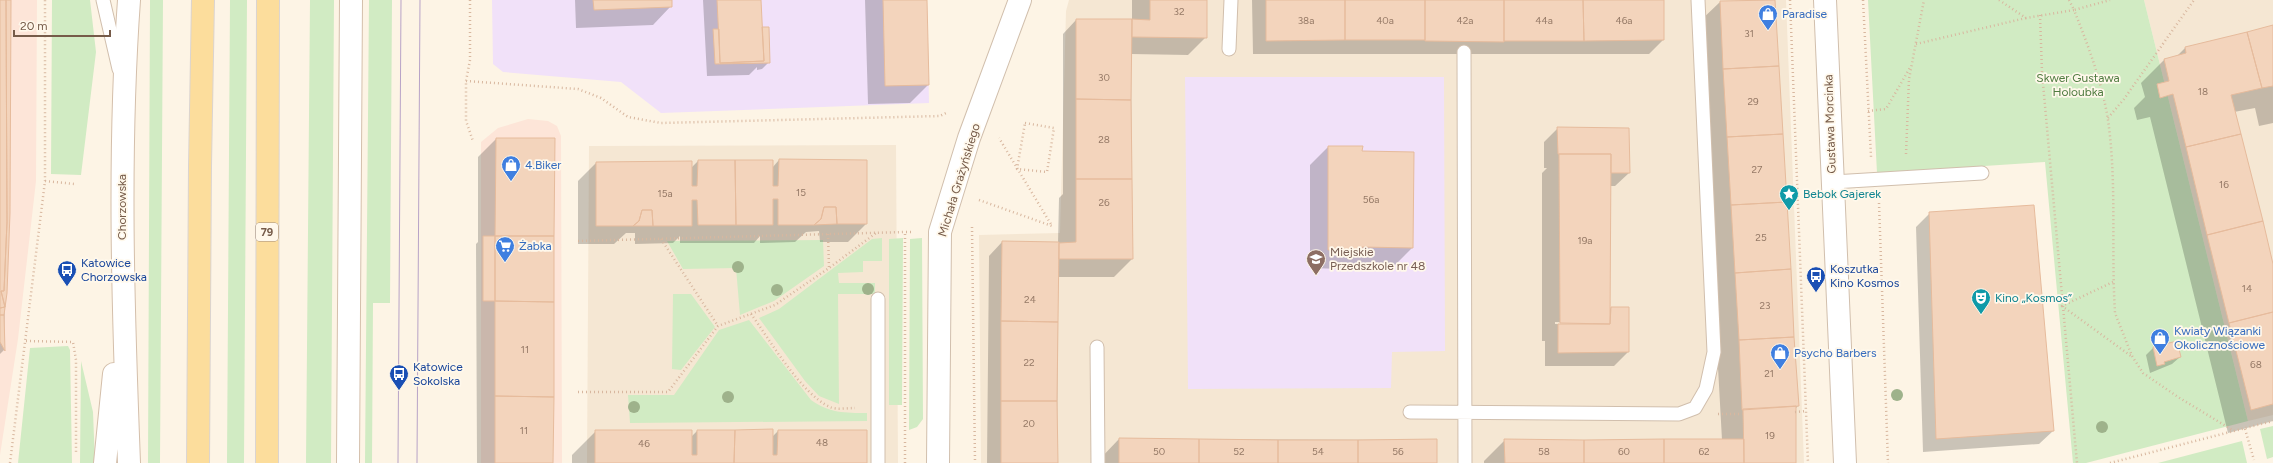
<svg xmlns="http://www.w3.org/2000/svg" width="2273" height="463" viewBox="0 0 2273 463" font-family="Figtree,sans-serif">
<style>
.residential{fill:#f5e7d3}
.commercial{fill:#fde5d8}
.education{fill:#f1e1f9}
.green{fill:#d1ebc3}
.shadow{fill:#0003;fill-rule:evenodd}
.building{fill:#f3d4bc;stroke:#e6bb9c}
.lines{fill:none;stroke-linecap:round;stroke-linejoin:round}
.lane-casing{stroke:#d1bfad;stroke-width:15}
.street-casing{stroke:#d1bfad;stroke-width:24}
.secondary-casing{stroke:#d4bfab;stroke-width:24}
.primary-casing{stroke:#dbd4d0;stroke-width:24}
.path{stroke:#d8b79f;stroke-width:2.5;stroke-dasharray:1 3;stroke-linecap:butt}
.lane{stroke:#fff;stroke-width:13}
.street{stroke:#fff;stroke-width:22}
.secondary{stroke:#fff;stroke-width:22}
.primary{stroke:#fcdd9c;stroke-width:22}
.tram{stroke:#b8a3c7;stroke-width:1}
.tree{fill:#9eb28b}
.labels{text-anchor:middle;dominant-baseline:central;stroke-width:3.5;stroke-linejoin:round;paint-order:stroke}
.number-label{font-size:10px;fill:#957966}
.shield{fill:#fff8eb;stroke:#9f8a7a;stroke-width:1}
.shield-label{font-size:11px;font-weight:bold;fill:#765b49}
.shop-label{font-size:12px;fill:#366cbe;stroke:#fff8eb;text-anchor:start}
.park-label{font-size:12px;fill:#507c41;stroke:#fff8eb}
.street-label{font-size:12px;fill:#765b49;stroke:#fff8eb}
.culture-label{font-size:12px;fill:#0d838f;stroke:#fff8eb;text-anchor:start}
.education-label{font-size:12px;fill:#785e54;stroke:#fff8eb;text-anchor:start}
.transit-label{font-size:12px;fill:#164399;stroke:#fff8eb;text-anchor:start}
</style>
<rect width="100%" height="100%" fill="#fdf4e5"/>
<path class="residential" d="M1069 0H1786L1804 463H981L979 235 1060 233 1066 11Z
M2144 0H2273V415L2248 421Z
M896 145 898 463H587L589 146Z"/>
<path class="commercial" d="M0 0H37L36 181 18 339 0 455Z
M528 119 548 121 557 126 561 136 562 463H481V142L498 128Z"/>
<path class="education" d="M492 0H927L929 103 661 113 621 82 503 72 493 64Z
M1185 77H1444L1445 351 1392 352 1391 388 1188 389Z"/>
<path class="green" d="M52 0H90L96 52 81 175 51 174Z
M150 0H163L160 463H148Z
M230 0H247L244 463H227Z
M310 0H334L331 463H306Z
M369 0H392L390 303H373L372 463H365Z
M1868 0H2144L2248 421 2086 463H2073L2045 162 1877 173Z
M882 238V261H863V272L838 273 839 283H875V294H838L839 404 819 396 805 381 759 318 779 309 872 239Z
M903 238 902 405H889V239Z
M922 238 923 419 917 427 909 430 910 239Z
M823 240 824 266 774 301 740 315 736 268 683 269 667 241Z
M673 294H691L715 327 681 370 672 369Z
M749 320 811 400C829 413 845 413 867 413V421L630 423 628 395H674L719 330Z
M68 346 70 350 72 463H18L30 348Z
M81 361 93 412 95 463H80Z
M2273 426V457L2267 459 2260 429Z
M2242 441 2247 463H2158Z"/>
<path class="shadow" d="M0 0H10L4 350 0 354Z
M575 0H671V6L653 25 576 28Z
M703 0H760L761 29 769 62 762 69 757 70V67L749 75 707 76Z
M865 0H926L928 85 910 103 868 104Z
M1132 0H1206V37L1188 55 1131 54 1132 259 1114 277H1058L1057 463H987L989 256 1002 242 1058 243 1059 198 1063 194V34L1076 20H1132Z
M1252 0H1663V40L1649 54H1253Z
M1774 0 1798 406 1795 409V463H1484V461L1505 440H1722L1699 22 1720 2Z
M2273 26V123L2259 126 2255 108 2234 112 2273 269V421L2228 433 2150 117 2137 120 2134 108 2145 97 2141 83 2165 59 2176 57 2185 48Z
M1558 128 1628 129 1629 173 1615 186H1610L1609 310 1611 308 1628 352 1614 366H1545V341H1542V173L1547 168H1544V142ZM1555 322 1593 323V325L1555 324Z
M496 139 552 463H477L476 244 478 242V157Z
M1328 147 1361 152 1412 248 1394 266 1347 265 1343 269 1310 268V165Z
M779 160 866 224 848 242H820L819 231 806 232 795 242 760 243V236L754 243H680V236L673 243 635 244V233H626L614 244H578V181L596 163 691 168 698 161 772 168Z
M1930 213 2053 431 2039 444 1923 452 1916 227Z
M2153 348 2180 357 2172 364 2150 373 2146 355Z
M596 431 691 437 697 431 772 437 778 431 866 463H572V455Z
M1119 439 1436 440V463H1096Z"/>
<path class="building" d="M0 0H6L7 222 4 291H1L5 307 0 308Z
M6 0H11L10 213 7 293 4 315H0V308L5 307 1 291H4L7 222Z
M593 0H672V7L594 10Z
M717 0H761L764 61 720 63Z
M883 0H927L929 85 885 86Z
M1150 0H1207V38L1132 37V19L1150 20Z
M1266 0H1345V40L1266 41Z
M1345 0H1425V40H1345Z
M1425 0H1504V42L1425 41Z
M1504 0H1583L1584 41H1504Z
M1583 0H1664V40L1584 41Z
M1775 0 1779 66 1723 69 1720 1Z
M1076 19H1132L1131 100 1076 99Z
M2273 25V86L2262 88 2247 32Z
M762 27H769L770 63 715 64 713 29H719L720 63 764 61Z
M2247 32 2262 88 2231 95 2241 134 2186 147 2173 94 2160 98 2157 84 2169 81 2164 59 2186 53 2185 47Z
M1779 66 1783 134 1727 137 1723 69Z
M1076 99 1131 100 1132 179H1076Z
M1557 127 1629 128 1630 173H1611V154H1558Z
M1783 134 1787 202 1731 205 1727 137Z
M2241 134 2263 221 2207 235 2186 147Z
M496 138H555L554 236H495Z
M1328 146H1363L1362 151 1414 152 1413 248 1362 247V251L1328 250Z
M1559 154H1611L1610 324 1560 323Z
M779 159 867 160V224H837L836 207H824L821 219 814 225H778V199H773V225H736L735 160H773V186H778Z
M698 160H735L736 225H698L697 200H692V226H653L652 210H642L639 221 633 226H596V162L692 161V186H697Z
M1076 179H1132L1133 259H1059V243L1076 242Z
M1787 202 1791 269 1735 273 1731 205Z
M2034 205 2054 431 1936 439 1929 212Z
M824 207H836L837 224 814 225 821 219Z
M642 210H652L653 226H633L639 221Z
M2263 221 2273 264V312L2229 323 2207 235Z
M483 236H495V301H483Z
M495 236H554V302L495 301Z
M1002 241 1059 242 1058 322 1001 321Z
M1791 269 1794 337 1739 340 1735 273Z
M495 301 554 302V397L495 396Z
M1611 307H1629V352L1558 353V324H1610Z
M2273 312V404L2251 410 2229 323Z
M0 315H4L5 351 0 342Z
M1001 321 1058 322 1057 401H1001Z
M1794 337 1799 406 1742 410 1739 340Z
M2177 341 2181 357 2164 362 2165 364 2157 366 2153 347Z
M495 396 554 397 553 463H495Z
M1001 401H1057L1058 463H1001Z
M1796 406V463H1744L1743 409Z
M773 429V455H777L778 430H867V463H734L735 430Z
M595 430H692V455H697V430H735L734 463H595Z
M1119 438 1199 439V463H1119Z
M1199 439 1278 440V463H1199Z
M1437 439V463H1358V440Z
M1504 439 1584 440V463H1505Z
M1664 439V463H1584V440Z
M1664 439H1744V463H1664Z
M1278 440H1358V463H1278Z"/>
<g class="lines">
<defs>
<path id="lane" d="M103 0 119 69
M1229 49 1231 0
M1464 52 1465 463
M1833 182 1982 173
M1097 347 1098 463
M1410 412 1679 414 1695 408 1706 389 1714 352 1698 0
M878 463V299"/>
<path id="street" d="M1825 0 1845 463
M938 463 940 232 969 138 1020 0"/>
<path id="secondary" d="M105 463 114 374
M129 463C123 308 118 154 129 0
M348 463 351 0"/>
<path id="primary" d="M198 463 200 166 203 0
M267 463 268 0"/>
</defs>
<use href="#lane" class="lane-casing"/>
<use href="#street" class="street-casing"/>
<use href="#secondary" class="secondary-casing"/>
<use href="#primary" class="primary-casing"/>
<path class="path" d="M470 0V60L466 81V121L473 141
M1790 0 1808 463
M1863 0 1871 157
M1999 0 2026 18 2074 10C2088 45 2102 82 2108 120 2117 183 2111 249 2115 313L2132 356 2143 373 2178 397 2234 431
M2069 0 2074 10 2110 0
M2040 15 2042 72 2077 463
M1916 44 2026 18
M466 81 578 89 601 98 628 117 661 123 940 116 948 112
M1868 111 1886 109 1911 66
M2108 118 2124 99 2194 0
M1025 123 1054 128 1047 172 1017 169Z
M1906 154 1909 79 1924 0
M45 181 75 184
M979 200 1052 226 999 138
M1879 203 1888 463
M972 227 975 463
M828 234 829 268
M661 239 718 326
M578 241 905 232
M2113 282 2062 306 2131 356
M751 314C770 340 801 394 830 407 837 410 847 408 855 408
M26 341 73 342 76 360V454
M578 392H668L718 326 775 305 829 268 876 233
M1795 412 1806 411
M1718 414H1743
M2245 429 2254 460
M10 463 45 181V0
M905 463V232H912
M2110 463 2273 421"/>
<use href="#lane" class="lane"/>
<use href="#street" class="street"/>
<use href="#secondary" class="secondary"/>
<use href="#primary" class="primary"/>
<path class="tram" d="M398 463 401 0
M417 463 420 0"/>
</g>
<g class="tree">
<circle cx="738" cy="267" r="6"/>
<circle cx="868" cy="289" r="6"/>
<circle cx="777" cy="290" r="6"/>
<circle cx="1897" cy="395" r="6"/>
<circle cx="728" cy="397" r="6"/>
<circle cx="634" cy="407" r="6"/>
<circle cx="2102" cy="427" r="6"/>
</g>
<defs>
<symbol id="shop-pin" viewBox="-11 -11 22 30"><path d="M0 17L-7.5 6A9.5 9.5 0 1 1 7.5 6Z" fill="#3f7fe0" stroke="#fff8eb"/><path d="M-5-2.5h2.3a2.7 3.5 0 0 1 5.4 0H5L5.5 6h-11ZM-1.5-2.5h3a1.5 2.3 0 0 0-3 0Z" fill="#fff"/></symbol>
<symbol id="sight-pin" viewBox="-11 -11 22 30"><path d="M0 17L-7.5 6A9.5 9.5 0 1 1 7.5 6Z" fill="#0f9aa8" stroke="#fff8eb"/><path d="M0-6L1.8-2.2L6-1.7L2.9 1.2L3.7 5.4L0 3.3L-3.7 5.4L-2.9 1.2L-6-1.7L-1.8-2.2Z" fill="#fff"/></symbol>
<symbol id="supermarket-pin" viewBox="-11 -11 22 30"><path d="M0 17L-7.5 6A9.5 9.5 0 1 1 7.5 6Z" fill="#3f7fe0" stroke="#fff8eb"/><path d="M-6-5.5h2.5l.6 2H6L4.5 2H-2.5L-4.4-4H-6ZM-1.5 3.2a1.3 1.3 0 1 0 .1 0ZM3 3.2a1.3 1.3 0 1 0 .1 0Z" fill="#fff"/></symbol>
<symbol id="school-pin" viewBox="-11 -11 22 30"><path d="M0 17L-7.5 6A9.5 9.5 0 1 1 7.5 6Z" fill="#8d6e63" stroke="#fff8eb"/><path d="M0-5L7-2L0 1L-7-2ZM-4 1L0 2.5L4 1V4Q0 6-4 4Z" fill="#fff"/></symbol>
<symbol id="bus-pin" viewBox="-11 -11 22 30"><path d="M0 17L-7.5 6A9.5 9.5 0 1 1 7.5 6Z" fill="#1a4fb4" stroke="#fff8eb"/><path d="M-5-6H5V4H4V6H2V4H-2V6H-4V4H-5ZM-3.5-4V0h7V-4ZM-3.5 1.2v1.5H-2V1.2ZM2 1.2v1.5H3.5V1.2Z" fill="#fff"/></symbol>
<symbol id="theatre-pin" viewBox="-11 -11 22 30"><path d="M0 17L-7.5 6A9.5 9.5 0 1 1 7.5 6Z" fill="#0f9aa8" stroke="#fff8eb"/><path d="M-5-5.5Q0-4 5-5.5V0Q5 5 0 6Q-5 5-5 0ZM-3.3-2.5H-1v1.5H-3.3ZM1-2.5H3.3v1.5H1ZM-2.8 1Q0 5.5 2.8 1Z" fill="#fff"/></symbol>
</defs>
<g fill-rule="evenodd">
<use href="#shop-pin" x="1757" y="3" width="22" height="30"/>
<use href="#shop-pin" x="500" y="154" width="22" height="30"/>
<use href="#sight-pin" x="1778" y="183" width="22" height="30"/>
<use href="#supermarket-pin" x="494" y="235" width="22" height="30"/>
<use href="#school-pin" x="1305" y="248" width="22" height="30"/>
<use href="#bus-pin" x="56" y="259" width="22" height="30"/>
<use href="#bus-pin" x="1805" y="265" width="22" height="30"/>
<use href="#theatre-pin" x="1970" y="287" width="22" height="30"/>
<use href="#shop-pin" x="2149" y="327" width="22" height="30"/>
<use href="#shop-pin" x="1769" y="342" width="22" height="30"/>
<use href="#bus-pin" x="388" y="363" width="22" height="30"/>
</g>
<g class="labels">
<g class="number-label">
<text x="1179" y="11">32</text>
<text x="1306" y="20">38a</text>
<text x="1385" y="20">40a</text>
<text x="1465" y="20">42a</text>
<text x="1544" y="20">44a</text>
<text x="1624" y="20">46a</text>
<text x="1749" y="33">31</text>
<text x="1104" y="77">30</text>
<text x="2203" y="91">18</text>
<text x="1753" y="101">29</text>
<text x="1104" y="139">28</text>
<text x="1757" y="169">27</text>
<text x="2224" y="184">16</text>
<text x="801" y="192">15</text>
<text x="665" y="193">15a</text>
<text x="1371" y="199">56a</text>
<text x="1104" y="202">26</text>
<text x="1761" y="237">25</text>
<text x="1585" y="240">19a</text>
<text x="2247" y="288">14</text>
<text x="1030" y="299">24</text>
<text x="1765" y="305">23</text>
<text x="525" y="349">11</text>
<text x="1029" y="362">22</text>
<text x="2256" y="364">68</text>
<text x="1769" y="373">21</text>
<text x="1029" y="423">20</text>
<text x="524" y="430">11</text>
<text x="1770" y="435">19</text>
<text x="822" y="442">48</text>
<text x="644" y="443">46</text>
<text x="1159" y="451">50</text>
<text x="1239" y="451">52</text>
<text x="1318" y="451">54</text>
<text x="1398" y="451">56</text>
<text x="1544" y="451">58</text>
<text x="1624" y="451">60</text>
<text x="1704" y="451">62</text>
</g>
<rect class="shield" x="256" y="223" width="22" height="18" rx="3"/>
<g class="shield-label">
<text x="267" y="232">79</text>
</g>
<g class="shop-label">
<text x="1782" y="14">Paradise</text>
<text x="525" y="165">4.Biker</text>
<text x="519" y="246">Żabka</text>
<text x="2174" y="331">Kwiaty Wiązanki<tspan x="2174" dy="14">Okolicznościowe</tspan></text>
<text x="1794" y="353">Psycho Barbers</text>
</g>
<g class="park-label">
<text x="2078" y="78">Skwer Gustawa<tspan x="2078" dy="14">Holoubka</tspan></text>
</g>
<g class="street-label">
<text transform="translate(1830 124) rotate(-92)">Gustawa Morcinka</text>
<text transform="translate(959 180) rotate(-73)">Michała Grażyńskiego</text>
<text transform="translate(122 207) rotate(-90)">Chorzowska</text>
</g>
<g class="culture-label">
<text x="1803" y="194">Bebok Gajerek</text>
<text x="1995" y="298">Kino „Kosmos”</text>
</g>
<g class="education-label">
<text x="1330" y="252">Miejskie<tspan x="1330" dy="14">Przedszkole nr 48</tspan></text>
</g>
<g class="transit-label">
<text x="81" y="263">Katowice<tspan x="81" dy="14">Chorzowska</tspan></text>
<text x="1830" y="269">Koszutka<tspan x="1830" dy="14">Kino Kosmos</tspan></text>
<text x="413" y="367">Katowice<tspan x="413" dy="14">Sokolska</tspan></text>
</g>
</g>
<path d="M14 30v6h96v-6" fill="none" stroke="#765b49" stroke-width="2"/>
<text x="20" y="30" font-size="12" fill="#765b49" stroke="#fff8eb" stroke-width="3" paint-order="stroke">20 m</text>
</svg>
